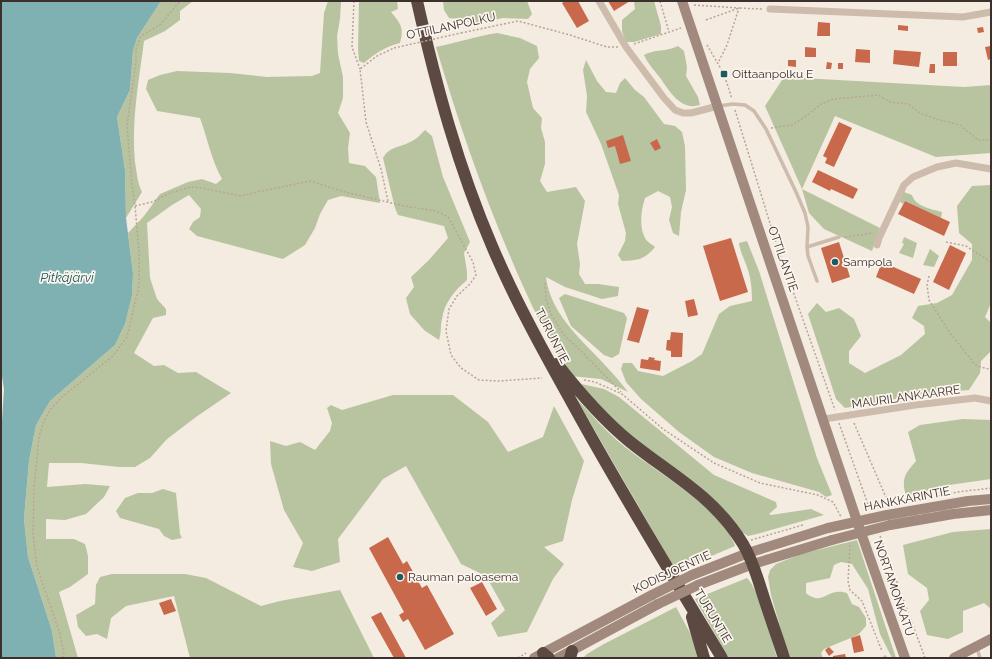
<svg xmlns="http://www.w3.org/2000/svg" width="992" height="659" viewBox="0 0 992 659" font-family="Raleway,sans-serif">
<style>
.green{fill:#b8c4a0}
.water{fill:#7fb0b2}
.building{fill:#c8694b}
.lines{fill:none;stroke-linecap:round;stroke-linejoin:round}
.path{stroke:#b9a596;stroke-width:1.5;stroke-dasharray:2 2;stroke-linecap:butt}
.lane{stroke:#cdbbac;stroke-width:3.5}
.street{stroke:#cdbbac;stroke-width:7}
.secondary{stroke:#a18a7d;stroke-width:10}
.highway{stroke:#5c4a42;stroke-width:12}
.path-bridge{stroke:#b9a596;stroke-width:1.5;stroke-dasharray:2 2;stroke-linecap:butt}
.secondary-bridge{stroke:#a18a7d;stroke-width:10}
.poi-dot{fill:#1f5a5e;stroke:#fbf5ee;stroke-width:1.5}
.labels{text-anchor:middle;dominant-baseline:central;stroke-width:3.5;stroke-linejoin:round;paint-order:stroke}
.street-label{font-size:12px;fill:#3b302b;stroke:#fbf5ee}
.poi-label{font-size:12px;fill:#3b302b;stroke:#fbf5ee;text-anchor:start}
.water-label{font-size:13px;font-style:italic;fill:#1f5a5e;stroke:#fbf5ee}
</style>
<rect width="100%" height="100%" fill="#f4ebe1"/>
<path class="green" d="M161 1H193L180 11V20L165 31 144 41C139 81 131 121 135 162 137 173 137 182 142 192L126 218 125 170 117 117 130 90 133 49 137 38Z
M328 1H341V2L340 19 337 36 338 54 343 77V98L338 113 350 133 348 148 349 163 365 166 376 177 380 203 341 196 328 200 320 214 315 228 305 245 283 259 197 236 189 229 193 222 200 217 201 209 189 195 172 205 147 223 150 278 157 299 166 309V315L153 318 134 353 154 366 164 365 178 373 196 372 231 393 196 417 167 439 150 458 135 467H119L81 463H49L47 487 85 484 110 486 104 497 86 514 65 520 46 519V539H74L85 544 88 556V574L70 587 59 592 78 658H56L52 631 28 557 24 519 29 461 36 425 50 401 115 345 125 324 132 296 133 273 128 233 144 216 160 194 188 182 202 179 216 184 222 179C211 159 208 140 200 118L157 111 146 89 148 80 160 75 177 71 230 73 267 77 312 76 320 73 324 13Z
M359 1H397L398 9 391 12C401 24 404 27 400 43 385 47 377 52 364 63L359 61 358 48Z
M443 1H527L532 14 528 19 503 18 475 24 460 19 449 18 444 10Z
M634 1H654L661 26V34L634 42H626L622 31V20L635 9Z
M497 33 520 38 537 46 539 58 530 69 527 82 533 108 542 118 541 128 545 142V164L540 181 547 192 576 187 585 201 577 244 580 264 579 274 585 284H598L619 287 618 296 602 299 565 287 546 277C551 319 589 345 614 375 619 380 623 386 628 392L601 379 571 376C546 338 528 298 510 256 481 188 457 118 436 47 457 43 476 36 497 33Z
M678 46 684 51 687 67 686 76 698 97 700 105C681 111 670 92 661 79 655 71 648 64 644 55 654 49 667 52 678 46Z
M586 60 597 81 606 92 616 93 620 83 625 78 635 90 644 97 664 124 675 126 682 132 685 146 686 190 681 212 679 236 673 233 669 220 672 207 670 197 658 191 645 198C641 210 639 227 645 238 647 242 652 244 655 247 644 260 639 260 622 261L618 255 625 241 626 233 618 204 619 195 601 144 586 112 587 96 583 70Z
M784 77 964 87 991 85V153L936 157 835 116 802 189 880 228 872 251 824 229 809 213 802 189 765 106Z
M425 130 432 136 443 177 470 242 464 253 467 272V280C455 290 444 303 442 319 440 327 442 330 439 340L424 330 410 314 406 298 414 287 411 277 429 260 448 238 444 226 398 215 395 208 383 158C390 146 399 148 410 142 416 140 421 134 425 130Z
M991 185V303L985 317 991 323V351L981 361 980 373 969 390 923 394 845 408 836 399 808 314 817 303 826 312 839 308 854 319 861 336 849 351V363L865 373 901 355 925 334 924 326 912 318 918 306 937 303 952 295 972 260V244L959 233 957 206 972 186Z
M901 191 912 195C915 206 931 209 942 212L941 218 905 201 903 204 896 199Z
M904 237 917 243 913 258 899 253 904 244 902 243Z
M747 241 759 271 817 458 832 495 826 497 819 492 752 473 714 457 679 432 641 399 626 382 621 369 623 363H632L638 371 663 376 692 361 702 354 719 314 730 306 752 301C752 289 751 278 747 267 744 258 740 252 739 243Z
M930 249 939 256 934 267 923 265Z
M565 294 624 313 627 318 619 354 612 358 604 355 571 326 559 298Z
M581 384 604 389 619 397 714 475 776 502 777 507 769 514 771 515 811 509 824 515 757 534 748 536 740 531 615 424Z
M393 395H453L488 422 508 452 543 437 554 406 584 461 572 500 563 541 544 547 564 564 553 579 527 632 498 637 491 623 505 610 486 576 461 564 406 466 383 479 338 539 340 562 312 571 293 567 303 543 284 510 271 464 270 441 286 446 300 442 315 450 330 431 332 423 327 408 331 405 342 410Z
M576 398C592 415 607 433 625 447 655 471 724 510 735 546L676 571Z
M963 419 991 420V479L949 485 906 496C901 478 905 474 916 461L908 432 920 425Z
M163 489 176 493 180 534 182 538 172 540 164 536 159 529 120 518 116 511 125 498 138 493H152Z
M991 529V609L984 603 963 611V632L948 639 927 635 920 611 929 600 927 588 908 574 903 545 953 532Z
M857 540 896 658H892L880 634 868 589 852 564 841 562 834 565 830 578 806 583V593C808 595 812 597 815 598 825 600 831 588 847 593L852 604 859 607 866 618V626L858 635 824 649 821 653 823 658H789L771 595 768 577 770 570 776 564 801 554Z
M112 574H185L206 578 261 606 280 601 340 590 374 658H190L174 596 126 606 111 618 107 639 97 634 86 636 78 627 76 615 95 604 96 585 100 577Z
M747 578C760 591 771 638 777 658H729L695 599Z
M676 607 690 633 700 658H583L587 654 604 644Z"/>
<path class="water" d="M1 1H161L137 38 133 50 130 90 117 117 125 170 126 218 133 273 132 296 125 324 115 345 50 401 36 425 29 461 24 519 28 557 52 631 56 658H1V437L4 389 1 370Z"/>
<path class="building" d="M565 1H578L589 21 577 28 562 3Z
M608 1H630L614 11Z
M818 22 830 23V36H817Z
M898 25 908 26V31L898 30Z
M983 27 984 32 978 33 977 28Z
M991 46V59L988 60 985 47Z
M805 47 816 48V57H805Z
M856 49 870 50V63L855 62Z
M894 50 921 52 919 67 893 64Z
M943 52H957V66H943Z
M788 60H796V67L788 66Z
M827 62 832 63 831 69H826Z
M838 63H843V69H838Z
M930 64H935V73H929Z
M839 122 852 128 834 167 825 163 827 158 823 156Z
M623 135 631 161 620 164 615 146 608 148 606 141Z
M657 139 661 148 655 151 650 143Z
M818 170 858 189 853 199 831 189 830 191 812 182Z
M905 201 950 222 944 236 898 214Z
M731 238 748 292 720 301 703 246Z
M839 242 850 277 832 283 821 248Z
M950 245 966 253 949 290 933 282Z
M882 262 921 279 914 294 876 277Z
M694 299 698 315 688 317 685 301Z
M637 307 649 310 639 343 627 340Z
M671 332 683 333 682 357H671V351L666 350 667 340H670Z
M649 357 655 358 654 360 661 361 660 371 640 368 641 359 648 360Z
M388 537 403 564 407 561 422 588 427 585 454 634 425 650 408 619 403 622 399 615 404 612 369 548Z
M482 582 497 609 486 616 470 588Z
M171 599 176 611 164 615 159 603Z
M381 612 406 658H394L371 617Z
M860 635 864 651 854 653 851 638Z
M829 647 834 652 829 656 825 650Z
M845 654 846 658H833V656Z"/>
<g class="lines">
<path class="path" d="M354 1 352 47 360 69
M660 1 669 32
M694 5 739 8 727 45 718 63
M706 20 739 8 762 9
M461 33 518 21 570 35 607 47H618
M634 44 681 28
M707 45 724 74 732 99
M735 110 778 249 835 410
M771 128 792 125 806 116 821 104 834 99 878 95 890 102 908 104 920 113 936 119 960 125 978 140H991
M388 201 381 169 366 122 360 69 377 56 394 48
M135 206 152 202 170 193 191 187 202 188 241 196 257 192 310 181 345 192 404 206 436 211 448 217 473 262 476 275 470 284 457 296 449 309 446 331 451 355 461 368 479 380 499 381 542 378
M845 237 873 233
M946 242 966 246 991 262
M929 276 927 285 929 300 950 333 973 362 977 366 989 369
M545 283 546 299 551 314 564 335 582 352 621 392
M584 380 595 382 622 394 663 429 714 463 760 483 818 495 833 502 841 517
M839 423 870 510
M854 423 885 495 892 504
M938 496 958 492 991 488
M880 536 925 658
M751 540 803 525
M850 545 848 581 850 590 862 601 882 651
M63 658 64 654 60 634 37 567 33 535 34 487 39 437 44 421 50 410 62 397 113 356 127 337 139 286V251L135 206 132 185 127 125 136 61V49L141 36 161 24 180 1
M518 658 526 653"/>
<path class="lane" d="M719 106 733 104 745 105 754 111 766 129 796 192 805 213 808 227 807 247 808 256 817 281
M807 247 839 237
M977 648 980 658
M885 657V658"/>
<path class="street" d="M599 1 626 47 664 98 675 110 683 113H691L718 106
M770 9 963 17 991 12
M877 245 879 238 904 185 913 177 937 167 956 163 991 169
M824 419 915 405 975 398 991 401"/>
<path class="secondary" d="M682 1 859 527 905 658
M887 515 968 501 991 499
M890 525 953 514 991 510
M692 575 748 553 828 528
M698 585 753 564 832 540
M534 658 652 595
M558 658 658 604
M954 658 991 639"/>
<path class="highway" d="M417 1C436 85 458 167 492 246 514 298 542 349 570 399 618 487 670 572 722 658
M557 364C579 392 601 418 629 441 671 475 714 496 743 544 752 559 757 576 762 592 769 614 777 636 784 658
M692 617 704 658
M543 653 549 658
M570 658 572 651"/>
<path class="path-bridge" d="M394 48 461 33"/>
<path class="secondary-bridge" d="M828 528 887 515
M832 540 890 525
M652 595 692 575
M658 604 698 585"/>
</g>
<g class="poi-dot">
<rect x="720" y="70" width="8" height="8" rx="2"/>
<circle cx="835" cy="262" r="4"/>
<circle cx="400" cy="577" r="4"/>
</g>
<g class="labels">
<g class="street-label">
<text transform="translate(451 26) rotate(-12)">OTTILANPOLKU</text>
<text transform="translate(783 259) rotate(71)">OTTILANTIE</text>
<text transform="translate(552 336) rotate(63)">TURUNTIE</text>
<text transform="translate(906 397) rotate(-8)">MAURILANKAARRE</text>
<text transform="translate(907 499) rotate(-11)">HANKKARINTIE</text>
<text transform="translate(672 572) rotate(-25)">KODISJOENTIE</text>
<text transform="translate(894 588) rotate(71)">NORTAMONKATU</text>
<text transform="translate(713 616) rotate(59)">TURUNTIE</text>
</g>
<g class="poi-label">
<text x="732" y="74">Oittaanpolku E</text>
<text x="843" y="262">Sampola</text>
<text x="408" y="577">Rauman paloasema</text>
</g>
<g class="water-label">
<text x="67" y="277">Pitkäjärvi</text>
</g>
</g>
<rect width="992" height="659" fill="none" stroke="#3b302b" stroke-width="4"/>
</svg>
